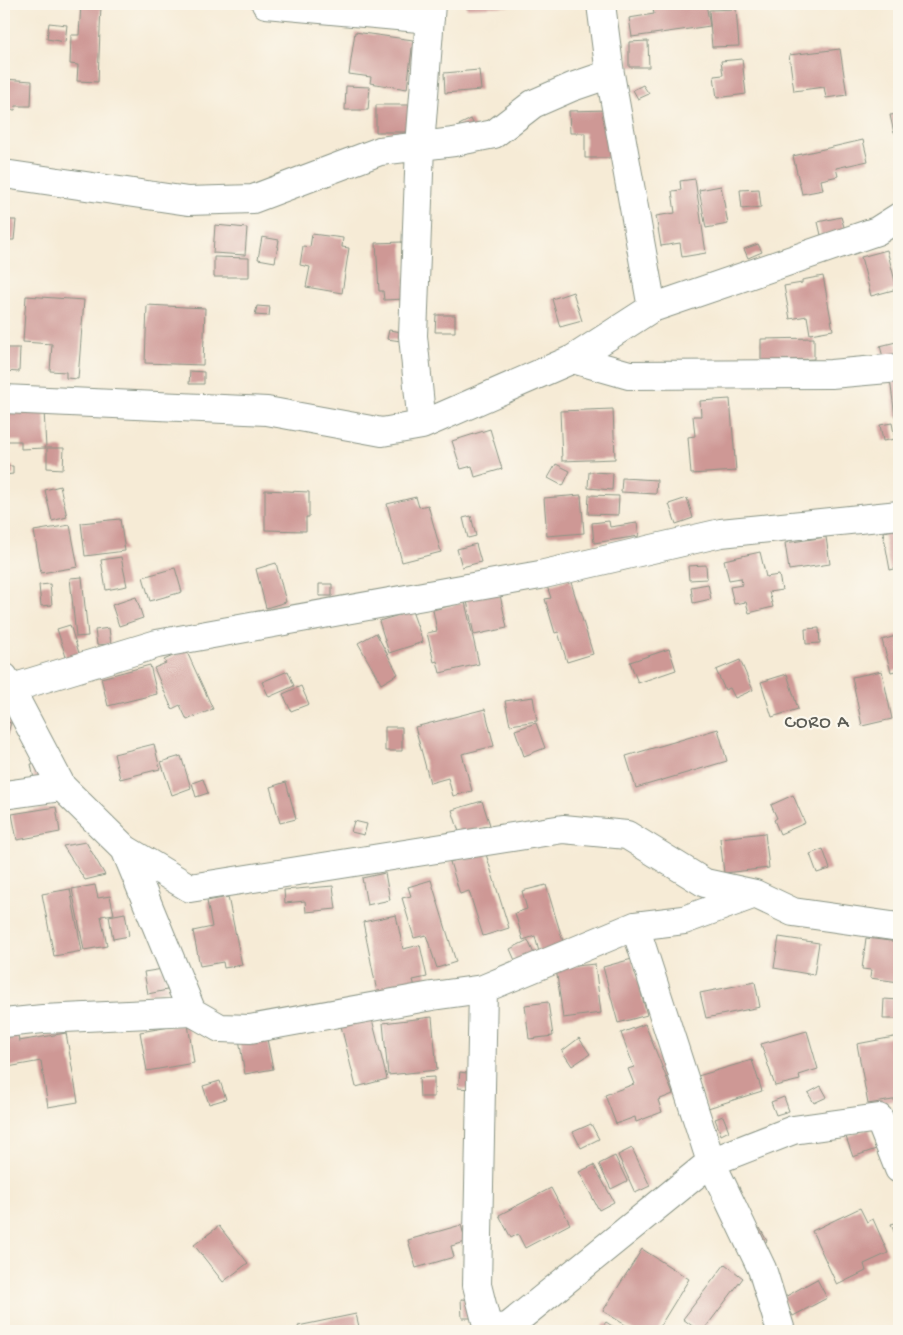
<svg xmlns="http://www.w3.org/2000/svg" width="903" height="1335" viewBox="0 0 903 1335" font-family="'Gochi Hand',sans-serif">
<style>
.building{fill:#ce9895}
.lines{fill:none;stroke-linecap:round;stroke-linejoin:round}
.minor-casing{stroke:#8a9485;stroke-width:30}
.minor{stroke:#fff;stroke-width:28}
.labels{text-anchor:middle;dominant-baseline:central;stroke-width:4.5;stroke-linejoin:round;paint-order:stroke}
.quarter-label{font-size:19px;letter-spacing:1px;fill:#5c5d56;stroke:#fbf7ec}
</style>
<rect width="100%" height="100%" fill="#fbf7ec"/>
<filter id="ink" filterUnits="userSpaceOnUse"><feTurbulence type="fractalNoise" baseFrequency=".02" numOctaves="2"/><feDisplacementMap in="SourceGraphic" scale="10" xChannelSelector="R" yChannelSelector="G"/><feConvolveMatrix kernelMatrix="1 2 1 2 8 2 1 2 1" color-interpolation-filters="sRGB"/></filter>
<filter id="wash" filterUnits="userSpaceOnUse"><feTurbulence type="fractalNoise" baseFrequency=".0096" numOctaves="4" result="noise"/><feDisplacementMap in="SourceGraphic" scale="20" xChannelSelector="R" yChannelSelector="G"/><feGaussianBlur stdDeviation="1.12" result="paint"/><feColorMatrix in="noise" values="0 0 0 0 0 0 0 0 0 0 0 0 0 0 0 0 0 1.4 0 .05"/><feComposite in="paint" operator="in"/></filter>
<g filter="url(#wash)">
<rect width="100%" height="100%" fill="#f6ebd6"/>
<g id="blocks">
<path class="building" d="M81 4H101L98 82 77 81 78 65 70 64 71 35H79Z
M466 4H513V6L466 8Z
M652 4H706L710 26 632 37 629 18 654 14Z
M736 9 739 46 712 47 709 10Z
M49 23 67 25 65 42 47 39Z
M355 32 413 40 407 89 370 83 371 77 349 74Z
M648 41 649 67H629V42Z
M840 49 847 95 826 98 824 87 794 91 789 55Z
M742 59 746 94 717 98 714 76 723 75 721 61Z
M479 70 481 90 445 93 444 73Z
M4 79 32 81 31 106H16L15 110 4 109Z
M643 85 649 94 638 99 633 90Z
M346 86 370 87 368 110H345Z
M376 105H411V132H376Z
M610 110 611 158H585V133H570L569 111Z
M899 114V131L894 133 890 115Z
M471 119 476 129 466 135 459 125Z
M863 140 868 161 836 168 838 176 821 180 823 190 802 194 793 156Z
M695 179 706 253 682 257 680 243 661 246 656 216 675 213 672 191 681 190 680 181Z
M721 186 728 224 706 228 699 190Z
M759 189 761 207 742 209 740 190Z
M841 217 845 230 821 235 818 222Z
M4 220H16L14 240H4Z
M215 225 247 228 245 255 213 253Z
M312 234 343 238 342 247 349 248 342 293 306 287 310 267 300 265 303 246 310 247Z
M262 237 279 240 275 262 258 259Z
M402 242 406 299 384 300 383 291H379L376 243Z
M758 244 762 252 748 258 744 249Z
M887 250 897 289 871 296 861 257Z
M214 257 249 258V277H214Z
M823 276 833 330 810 334 807 316 790 319 784 286 802 283V280Z
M4 290 7 291 6 318H4Z
M573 292 582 321 560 327 552 299Z
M26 296 84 300 78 379 66 378V372L50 371 52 344 23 342Z
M147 305 205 308 203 365 145 363Z
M257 306 270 307 269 316 255 315Z
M436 315H455V332H435Z
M389 330 402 332 401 341 387 339Z
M814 338V359L761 361V339Z
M896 342 899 357 884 361 880 346Z
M4 348H20L19 372 4 371Z
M190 371 204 372V384H189Z
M899 378V417H895L890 379Z
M730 399 736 471 691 474 688 437 695 436 693 416H701L700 401Z
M613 409 615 459 562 461 560 411Z
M44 410 46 448 21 449V441H4V411Z
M892 423 895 439 883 441 880 425Z
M490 429 502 469 475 477 472 466 461 469 452 441Z
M47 448H64L63 469 47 468Z
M556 464 570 471 563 486 548 478Z
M4 466H13V474L4 475Z
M589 472 613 473 612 490 588 488Z
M622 478 657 480 656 494 621 492Z
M60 486 67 517 52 521 45 490Z
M265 490 309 492V517H306V531L265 530Z
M581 495 584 533 547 536 544 498Z
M589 495 619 496 618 515 588 514Z
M416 497 419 507 428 505 441 552 402 562 387 504Z
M687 498 693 518 676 524 669 504Z
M471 516 476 536 468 538 463 518Z
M120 519 125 551 85 556 81 523Z
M609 521 610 527 637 523 639 536 594 543 592 523Z
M70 525 78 567 41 573 34 531Z
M899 529V568L890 570 883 532Z
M826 537 830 564 789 570 785 543Z
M476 544 481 562 462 567 457 549Z
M760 552 766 577 779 575 782 590 769 592 773 607 749 613 746 602 734 604 730 587 742 585 741 578 729 580 724 560Z
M121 557 127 586 106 590 101 560Z
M276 563 286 602 266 608 256 569Z
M706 565 707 579 689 580 688 566Z
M175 568 182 592 150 601 143 577Z
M82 577 88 636 76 637 70 578Z
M570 579 593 654 567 662 558 632 555 633 545 599 551 598 547 586Z
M50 584 52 605 41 606 39 585Z
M319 584H332V596H319Z
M708 584 711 599 693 603 691 587Z
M499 590 507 628 474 635 466 596Z
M136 597 143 618 119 626 112 605Z
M465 602 479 664 440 673 437 661 434 662 427 633 437 631 433 610Z
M412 611 423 642 389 653 379 621Z
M70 625 80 656 67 660 57 629Z
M109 628 111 644 97 645 95 630Z
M819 628 820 643 806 644 805 629Z
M376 633 398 674 381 684 358 643Z
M899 635V670L891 672 882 640Z
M669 649 676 670 638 683 630 662Z
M186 650 213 709 187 720 180 705 172 709 154 668 166 663 164 660Z
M740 660 753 690 735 698 730 688 725 690 716 670Z
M150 665 157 694 108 706 101 678Z
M288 671 294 686 269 697 262 682Z
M882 671 892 719 862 726 852 677Z
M787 674 798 709 772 717 761 682Z
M301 686 309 704 291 711 283 694Z
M533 697 537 721 510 725 505 701Z
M485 709 494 746 462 754 472 791 453 796 448 778 430 783 415 727Z
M4 721 11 723 4 746Z
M536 723 545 748 524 756 515 730Z
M385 727H402V751H385Z
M718 729 727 761 636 788 626 756Z
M154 744 160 769 120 779 114 754Z
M181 756 191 788 172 795 161 762Z
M46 762 49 776 34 779 31 764Z
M203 779 208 793 196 797 192 783Z
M286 782 296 819 280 823 270 787Z
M793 795 805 823 780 834 774 820 777 818 771 805Z
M482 801 490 825 460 835 452 810Z
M56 807 60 832 17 840 12 814Z
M354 821 367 824 364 835 351 832Z
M765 833 769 868 724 873 720 838Z
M86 842 105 875 85 880 63 846Z
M823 849 830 869 817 873 810 854Z
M485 851 509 928 483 936 469 891 460 894 450 862Z
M385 873 390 900 367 905 362 878Z
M431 880 456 962 437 968 426 935 414 938 402 898 411 896 408 887Z
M95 885 98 898 110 896 114 914 101 916 107 946 84 950 72 889Z
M546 885 565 948 540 956 535 936 523 940 515 913 527 909 522 891Z
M333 886 336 909 306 912 305 901 285 903 284 890Z
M70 889 82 951 54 956 42 894Z
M228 897 242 965 224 968 223 962 200 966 193 931 212 927 207 901Z
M125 913 129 936 113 939 109 916Z
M396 915 403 949 420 945 427 977 413 980 416 990 378 997 363 922Z
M779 937 819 943 814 975 774 968Z
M866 938 899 942V982L870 978 871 970 862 969Z
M528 940 535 956 517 965 510 949Z
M632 959 647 1015 618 1023 603 967Z
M595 964 601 1013 563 1018 556 968Z
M163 969 167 990 148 994 144 972Z
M755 982 760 1007 706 1018 700 993Z
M884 999 899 1000V1019H883Z
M548 1002 553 1036 529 1039 525 1005Z
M432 1017 437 1070 388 1075 383 1023Z
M372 1019 387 1079 356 1087 341 1026Z
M188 1024 194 1063 147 1071 140 1032Z
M645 1024 673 1094 658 1100 662 1112 636 1122 635 1117 616 1124 605 1095 634 1084 628 1069 634 1067 621 1033Z
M17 1030 19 1041 66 1033 78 1102 48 1107 41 1061 8 1067 4 1044V1032Z
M807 1031 818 1069 799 1075 800 1080 775 1086 761 1044Z
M266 1034 273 1069 245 1074 239 1039Z
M899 1036V1099L868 1104 857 1044Z
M579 1038 590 1054 572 1066 562 1051Z
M752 1060 762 1091 708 1108 698 1076Z
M460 1072 473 1074 471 1089 458 1088Z
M434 1077V1097H420L419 1078Z
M220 1081 226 1099 209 1104 203 1086Z
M821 1086 827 1097 814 1103 808 1093Z
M784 1097 789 1111 776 1115 771 1102Z
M723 1116 729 1131 721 1135 715 1119Z
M591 1124 599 1139 581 1148 573 1132Z
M869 1129 876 1149 853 1157 846 1137Z
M632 1148 650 1186 635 1193 618 1155Z
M615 1156 627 1181 611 1189 599 1164Z
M594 1165 614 1202 599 1210 579 1172Z
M551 1188 570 1224 525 1248 518 1234 511 1238 499 1215Z
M860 1208 867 1222 873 1219 888 1253 864 1264 866 1271 837 1285 812 1231Z
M899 1222V1238L897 1239 891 1224Z
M461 1225 466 1242 451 1246 454 1257 416 1268 408 1240Z
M219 1226 248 1263 223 1282 194 1245Z
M760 1228 767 1241 756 1247 749 1234Z
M642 1249 689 1279 657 1331H635L603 1311Z
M725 1264 743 1278 703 1331H699L683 1319Z
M817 1279 827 1298 793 1316 783 1298Z
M461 1299 475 1300 474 1318H462Z
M356 1314 360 1331H300L298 1326Z
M606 1322 620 1331H599Z"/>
</g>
</g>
<g filter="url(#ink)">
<use href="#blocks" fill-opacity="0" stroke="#8a9485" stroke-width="1"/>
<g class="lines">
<defs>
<path id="minor" d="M266 4 430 19
M601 4 610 74 652 308
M4 174 188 201 253 199 380 151 454 142 494 134 533 104 572 87 610 74
M573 359 629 375 831 374 899 368
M4 399 267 411 382 432 422 425 573 359 652 308 877 231 899 217
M422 425 413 336 420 146 431 4
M4 677 62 787 125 849 190 888 563 829 627 835 705 883 755 894 793 912 899 927
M9 689 157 644 540 575 721 533 899 515
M4 795 62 787
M125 849 192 1012 220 1028 250 1029 432 996 483 989 635 926 684 920 755 894
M635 926 711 1162 762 1269 781 1331
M483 989 477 1285 488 1329 508 1327 711 1162 793 1130 879 1118 899 1169
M4 1023 43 1019 192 1012"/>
</defs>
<use href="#minor" class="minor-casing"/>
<use href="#minor" class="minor"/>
</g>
</g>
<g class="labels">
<g class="quarter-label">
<text x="817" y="723">CORO A</text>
</g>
</g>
<rect width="903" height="1335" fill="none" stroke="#fbf7ec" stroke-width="20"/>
</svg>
